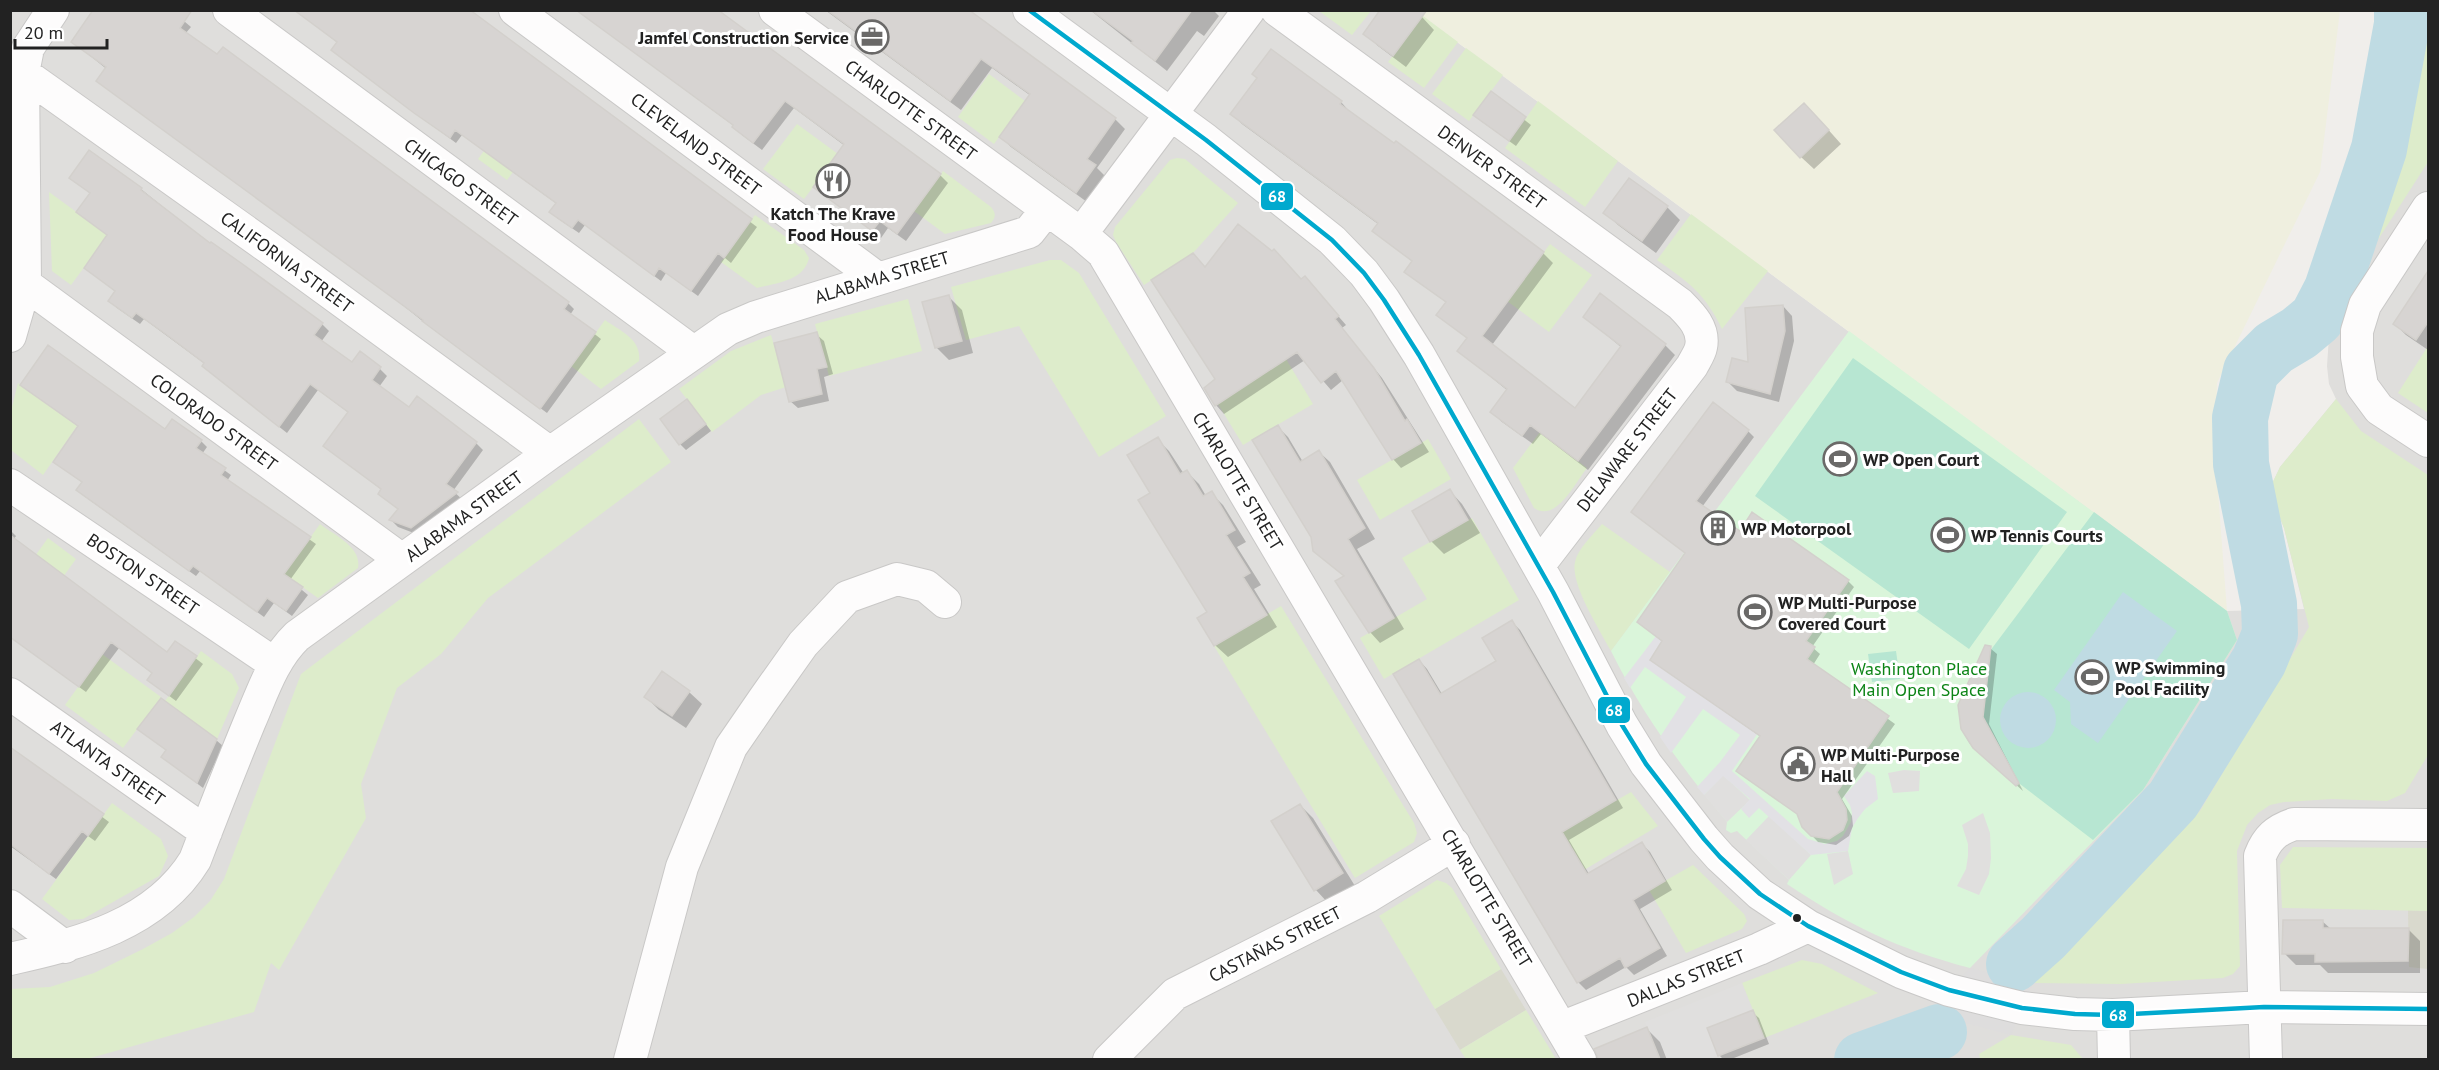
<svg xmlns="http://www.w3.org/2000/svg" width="2439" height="1070" viewBox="0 0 2439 1070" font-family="'PT Sans',sans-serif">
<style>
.residential{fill:#dfdedc}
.construction{fill:#d9d9cd}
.farmland{fill:#efefdf}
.grass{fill:#ddeccb}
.park{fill:#daf5da}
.pitch{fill:#b7e6d2}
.parking{fill:#e0dfde}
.plaza{fill:#e2e1e5}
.water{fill:#bfdbe3}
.pier{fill:#dedddd}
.shadow{fill:#0003}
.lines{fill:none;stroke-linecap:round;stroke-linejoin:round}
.river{stroke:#bfdbe3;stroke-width:56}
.building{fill:#d7d4d2;stroke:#d3d0cc;stroke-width:1.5}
.minor-casing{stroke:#c9c8c7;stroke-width:34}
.minor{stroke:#fdfcfc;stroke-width:32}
.bus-1-casing{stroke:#fff;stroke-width:9}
.bus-1{stroke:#00a9ce;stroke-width:4.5}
.bus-dot{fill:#222;stroke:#fff;stroke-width:2}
.labels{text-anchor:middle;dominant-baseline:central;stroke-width:6;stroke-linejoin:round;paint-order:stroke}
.poi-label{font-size:18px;font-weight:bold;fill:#222;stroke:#fff;text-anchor:start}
.street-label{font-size:18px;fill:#222;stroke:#fff}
.park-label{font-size:18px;fill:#0c8416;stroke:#fff}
.line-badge{stroke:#fff;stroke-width:2}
.badge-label{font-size:16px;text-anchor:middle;font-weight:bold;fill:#fff}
</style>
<rect width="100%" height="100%" fill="#f0eeeb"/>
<path class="residential" d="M10 11H1415L2227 611 2304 609 2284 528 2269 490 2280 467 2336 399 2329 384 2327 366 2330 322 2407 133 2428 27V1059H11Z"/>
<path class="construction" d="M2408 910 2428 911V969L2409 967Z
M1501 969 1526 1010 1460 1050 1435 1009Z"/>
<path class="farmland" d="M1415 11H2340L2320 172 2217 383 2215 452 2227 611Z"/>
<path class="grass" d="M1319 11H1371L1352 35Z
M1423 16 1458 42 1424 88 1388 62Z
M2428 27V162L2336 305 2407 133Z
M1466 48 1503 75 1469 121 1432 94Z
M989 74 1025 101 994 144 958 117Z
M1538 101 1618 161 1585 207 1505 148Z
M514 110 543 131 507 180 478 159Z
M797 124 838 154 804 199 763 169Z
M1177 158 1185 159 1238 203 1193 253 1144 285 1116 242 1113 235 1115 227 1170 160Z
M943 171 991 207C996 213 996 217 991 223L945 234 914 211Z
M49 192 108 235 71 285 52 271Z
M1691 214 1768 271 1722 329C1705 293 1688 282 1657 260Z
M755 215 804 250 809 258C804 281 776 283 757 288L721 262Z
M1550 244 1592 275 1549 332 1507 301Z
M1050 260H1061L1079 273 1166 416 1099 457 1019 326 966 340 951 287Z
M908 299 922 351 829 376 815 324Z
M605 320C620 331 642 339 639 361L601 389 571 366Z
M771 335 786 387 761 395 712 432 679 389 731 351Z
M2428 346V413L2398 393Z
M1286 359 1313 404 1243 445 1218 404Z
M18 383 77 426 43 475 11 450V411Z
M2336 399 2361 431 2428 475V755L2405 793 2387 801 2332 799 2284 802 2270 805 2258 813 2247 825 2237 851 2240 966 2233 974 2223 978 2121 984 2034 983 2200 811 2309 627 2284 528 2269 490 2280 467Z
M639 419 671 462 488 598 441 654 397 688 361 784 366 818 279 970 271 963 254 1012 87 1059H11V989L50 987 94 973 143 949 172 933 194 917 210 901 224 879 301 674Z
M1540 432 1587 468C1575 483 1556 523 1534 508L1513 468Z
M1428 439 1451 479 1380 520 1357 480Z
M1472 518 1519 600 1384 679 1360 638 1427 599 1402 558Z
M320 524C334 535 362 547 358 568L318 598 284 574Z
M1602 524 1670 572 1611 651C1600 630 1570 584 1575 562 1578 548 1593 535 1602 524Z
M48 538 76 559 40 609 12 588Z
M1281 606 1414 823 1417 833 1414 842 1355 878 1214 646Z
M201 651 232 674 239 688 217 739 165 701Z
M102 654 161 697 123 748 65 705Z
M1631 792 1658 826 1584 870 1562 832Z
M112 803 161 839 168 856 159 876 83 919 69 920 42 899Z
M2293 847 2428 848V911L2282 908 2280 865Z
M1693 865 1744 914 1747 921 1742 929 1686 953 1649 890Z
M1437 880 1446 883 1452 888 1501 969 1435 1009 1379 916Z
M1802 960 1822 964 1878 993 1764 1038 1742 983Z
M1526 1010 1556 1059H1466L1460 1050Z
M2011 1035 2071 1045 2083 1059H1980L1979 1054Z"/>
<path class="park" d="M1849 331 2227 611 2237 640 2143 790 1970 968C1898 949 1848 925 1787 884L1789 880 1737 831 1731 833 1726 830 1727 822C1682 768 1642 714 1611 651Z"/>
<path class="pitch" d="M1853 358 2067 512 1969 649 1755 496Z
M2094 512 2227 611 2237 640 2143 790 2093 840 1973 748C1952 723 1960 696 1975 671Z
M1896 651 1900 679 1872 682 1868 654Z"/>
<path class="parking" d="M1904 770 1920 771 1919 791 1893 793 1888 773Z
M1723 775 1750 800 1727 822 1704 795Z
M1983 813 1990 833 1991 858 1989 874 1979 895 1957 886 1966 869 1968 856V844L1962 825Z
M1769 816 1811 855 1789 880 1746 840Z
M1848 851 1853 874 1834 885 1827 854Z
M1742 983 1764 1038 1709 1059H1660L1645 1022Z"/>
<path class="plaza" d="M1669 619 1675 623 1650 660 1746 726 1779 702 1732 771 1808 839 1825 844 1837 841 1843 836 1851 822 1852 813 1850 805 1844 796 1867 771 1875 776 1878 799 1865 809 1858 818 1852 828 1848 851 1811 855 1759 808 1749 818 1741 809 1750 799 1723 776 1704 795 1697 787 1720 762 1740 735 1703 709 1671 753 1660 737 1686 697 1645 667 1630 688 1624 678Z"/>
<path class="water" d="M2123 592 2177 631 2098 743 2071 724 2070 702 2054 690Z
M2000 720a28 28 0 1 1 56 0a28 28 0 1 1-56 0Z"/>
<path class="pier" d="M1970 968 2034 983 2028 992 2011 1035 1927 1013Z"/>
<path class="shadow" d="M89 10H171L191 27 185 34 568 303 574 309 570 315 601 339 547 413 430 327 79 47 93 14Z
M468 10 757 227 731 263 725 258 698 296 666 273 661 281 585 225 579 233 557 218V204L462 135 456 143 339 56 333 50 338 43 311 22Z
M577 10H714L940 175 948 183 906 241 888 228 881 238 815 187 845 146 794 108 762 150 742 135 734 126Z
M825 10H966L1115 119 1125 129 1097 168 1105 176 1087 202 1011 147 1001 137 1031 96 992 68 961 110Z
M1090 10H1213L1219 16 1204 36 1197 31 1167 71Z
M1422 17 1434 30 1406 67 1378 46 1365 34Z
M1491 93 1531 125 1516 146 1481 121Z
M1341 102 1350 112 1543 253 1553 263 1492 345 1575 411 1622 348 1585 317 1665 345 1675 355 1588 470 1541 434 1533 444 1502 422 1492 412 1508 391 1459 351 1468 339 1438 315 1447 303 1406 271 1413 262 1374 231 1378 224 1242 124 1232 114Z
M1817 117 1841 144 1814 169 1801 157Z
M71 178 141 189 210 245 322 324 329 331 321 342 352 365 360 353 380 369 387 376 379 387 410 409 418 398 476 443 483 450 453 491 463 500 419 535 398 527 391 520 399 510 380 494 382 490 325 446 349 413 318 390 287 433 211 373 205 364 144 319 140 324 117 308 110 301 116 292 86 268 109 236 91 194Z
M1667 207 1680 220 1656 253 1618 225 1605 212Z
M1205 268 1301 281 1305 278 1346 325 1342 328 1382 378 1429 452 1401 468 1393 459 1343 380 1331 390 1305 360 1224 414 1216 405 1205 388 1217 380Z
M2428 274V350L2406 335 2395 324Z
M949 297 962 310 973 353 949 360 936 347Z
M1783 306 1792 316 1794 341 1779 402 1737 391 1728 382 1750 364Z
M816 334 824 341 833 374 824 377 829 401 798 408 790 401Z
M21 384 201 441 207 447 202 454 231 475 227 481 316 544 290 580 308 595 292 616 274 603 264 617 200 571 196 576 84 496 78 490 83 483 55 462 79 427Z
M693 407 711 431 686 450 680 444Z
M1278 427 1288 437 1303 462 1319 452 1330 462 1375 539 1357 549 1404 629 1380 643 1370 632 1345 577 1314 550 1312 537Z
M1748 431 1754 437 1702 507 1740 533 1848 581 1854 587 1812 647 1820 654 1813 665 1895 724 1842 799 1852 816 1853 826 1849 836 1836 845 1818 842 1803 826 1761 737 1658 665 1663 642 1639 622 1686 553 1639 518Z
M1157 439 1169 451 1184 474 1187 472 1199 484 1206 496 1211 493 1223 505 1246 542 1237 547 1261 585 1254 589 1277 627 1228 657 1216 646 1199 619 1209 613 1152 493Z
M1450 491 1462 504 1480 533 1444 554 1431 541 1414 512Z
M10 530 16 536 14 539 168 654 176 643 203 664 176 701 156 686 153 674 119 648 86 692 10 637Z
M1512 622 1520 630 1623 808 1569 840 1589 874 1642 844 1650 852 1672 890 1640 909 1667 956 1634 975 1626 967 1586 990 1578 982 1419 660 1427 669 1442 694 1498 662Z
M1990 648 1997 654 1989 724 2023 791 1974 747Z
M689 692 702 704 686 728 659 710 646 697Z
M216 740 223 746 203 788 169 762Z
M10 748 109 822 95 841 88 836 56 879 10 846Z
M1300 805 1313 818 1355 886 1328 903 1316 890Z
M2322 921 2331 929H2408L2420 941V973H2328L2320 965H2296L2284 953Z
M1752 1012 1759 1018 1769 1044 1729 1060H1724L1719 1055Z
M1647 1029 1660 1042 1667 1060H1615L1609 1044Z"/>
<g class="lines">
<path class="river" d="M2014 964 2043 938 2173 800 2259 661 2270 634 2269 604 2241 464 2240 418 2251 371 2274 348 2299 333 2317 318 2332 289 2379 149 2402 24V10
M1862 1060 1939 1032"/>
</g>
<path class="building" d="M93 10H192L180 28 217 54 223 47 569 302 564 309 596 332 540 409 422 321 423 320 96 81 106 67 71 42Z
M294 10H470L752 219 724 258 718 253 691 291 659 268 654 276 578 220 572 228 549 212 556 203 455 130 450 138 414 113 331 50 337 42Z
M576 10H718L941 174 897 234 880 221 872 231 813 187 844 144 785 101 753 143 732 127 733 125Z
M827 10H969L1116 118 1087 159 1096 165 1076 193 999 137 1030 94 981 59 950 101Z
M1091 10H1192L1155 61 1131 43 1133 41Z
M1380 10H1427L1393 56 1363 34Z
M1271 49 1342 101 1340 104 1394 143 1396 141 1544 252 1482 336 1575 408 1621 346 1583 317 1600 293 1666 344 1578 461 1530 425 1522 436 1490 412 1507 389 1457 351 1467 338 1436 315 1446 302 1404 272 1412 261 1372 231 1378 223 1230 114 1257 78 1252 74Z
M1491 91 1526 117 1509 141 1473 115Z
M1804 103 1829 130 1800 158 1774 130Z
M89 150 142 188 141 190 210 243 211 242 241 263 323 323 314 335 352 362 360 351 381 367 372 380 409 407 417 396 477 442 446 484 458 492 411 528 389 520 398 509 378 494 381 489 323 446 348 412 310 384 279 427 202 366 204 363 167 335 136 313 132 318 108 301 115 291 84 268 107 235 76 212 90 193 69 178Z
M1629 178 1668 206 1642 241 1603 213Z
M1238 224 1272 251 1274 249 1301 279 1305 276 1339 316 1335 319 1374 368 1405 421 1407 419 1421 443 1392 460 1336 371 1321 383 1297 352 1215 406 1204 388 1215 379 1151 280 1193 253 1205 267Z
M2428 271V322L2416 340 2393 324Z
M949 295 962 341 935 348 922 302Z
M1783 305 1785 331 1770 394 1726 382 1732 358 1748 362 1745 308Z
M817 332 827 367 817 369 822 394 789 402 774 343Z
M48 345 165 429 172 419 202 440 196 448 226 468 221 475 311 537 284 574 303 587 286 611 267 598 257 612 193 566 189 571 76 490 82 482 53 462 78 426 20 385Z
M687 399 706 424 679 445 660 419Z
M1713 402 1749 430 1696 501 1740 531 1752 512 1849 580 1806 641 1815 647 1807 659 1889 716 1837 792 1846 809 1847 820 1843 830 1829 839 1811 836 1802 827 1797 814 1736 771 1760 736 1650 660 1662 641 1637 622 1685 553 1631 512Z
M1278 425 1300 462 1319 450 1365 528 1348 539 1394 618 1369 633 1335 581 1344 576 1313 551 1311 537 1252 440Z
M1158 437 1180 474 1187 470 1203 496 1212 491 1235 530 1226 535 1250 573 1243 577 1267 615 1214 646 1197 618 1207 612 1138 500 1150 493 1127 455Z
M1450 489 1468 520 1430 542 1412 511Z
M10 535 167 652 175 641 197 656 169 696 147 680 152 673 111 642 79 687 10 637Z
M1512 620 1616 800 1562 832 1587 874 1642 842 1665 881 1633 900 1660 948 1625 968 1620 958 1577 983 1393 674 1419 659 1440 694 1496 661 1482 638Z
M1985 645 1991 646 1983 717 2019 783 2016 786 1973 748 1961 729 1958 705Z
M662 671 690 691 672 716 644 697Z
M161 698 217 739 197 783 161 757 166 750 137 729Z
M10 747 104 814 88 836 82 831 49 874 10 844Z
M1300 804 1343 873 1314 891 1271 821Z
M2283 920H2323V928H2409L2408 961 2315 962V954H2282Z
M1753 1010 1764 1038 1718 1056 1707 1028Z
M1647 1027 1660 1059H1598L1594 1049Z"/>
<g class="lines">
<defs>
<path id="minor" d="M229 10 693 352
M515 10 877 278
M775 10 1081 234 1103 253 1580 1060
M1029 10 1206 140 1332 240 1364 273 1384 300 1419 355 1553 592 1622 725 1646 764 1704 839 1720 857 1760 894 1808 926 1901 972 1949 990 2022 1008 2075 1014 2113 1015 2264 1007 2428 1009
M1277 10 1680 304C1691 315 1705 329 1701 347 1700 353 1695 360 1692 366L1539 565
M23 73 269 248 550 453
M2428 208 2365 305 2357 331V357L2362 386 2379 409 2428 441
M1081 234 1249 10
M25 284 402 560
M10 336 25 284 23 73 28 48 53 10
M10 485 275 664
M10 694 206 832
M10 906 65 947
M10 959C79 944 156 924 195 860 213 813 231 767 250 721 263 691 273 659 297 636L550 453 728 329 756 317 1029 232 1047 209
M2113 1015 2114 1060
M1563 1027 1759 949 1808 926
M630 1060 682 867 731 747 764 699 803 644 847 597 897 579 926 586 945 602
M1109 1060 1175 994 1367 897 1454 844
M2266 1060 2260 856C2267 838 2276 830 2294 824L2428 825"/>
</defs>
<use href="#minor" class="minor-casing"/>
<use href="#minor" class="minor"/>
<defs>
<path id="bus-1" d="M1029 10 1206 140 1332 240 1364 273 1384 300 1419 355 1553 592 1622 725 1646 764 1704 839 1720 857 1760 894 1808 926 1901 972 1949 990 2022 1008 2075 1014 2113 1015 2264 1007 2428 1009"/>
</defs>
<use href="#bus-1" class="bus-1-casing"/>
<use href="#bus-1" class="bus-1"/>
</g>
<defs>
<symbol id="office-ring" viewBox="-11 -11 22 22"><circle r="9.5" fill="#fff" stroke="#6a6968" stroke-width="1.5"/><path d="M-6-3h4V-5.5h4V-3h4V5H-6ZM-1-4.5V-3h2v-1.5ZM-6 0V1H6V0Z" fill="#6a6968"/></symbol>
<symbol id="restaurant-ring" viewBox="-11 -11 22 22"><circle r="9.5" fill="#fff" stroke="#6a6968" stroke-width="1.5"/><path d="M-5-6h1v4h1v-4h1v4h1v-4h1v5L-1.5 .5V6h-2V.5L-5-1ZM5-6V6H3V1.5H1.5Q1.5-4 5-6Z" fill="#6a6968"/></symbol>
<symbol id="stadium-ring" viewBox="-11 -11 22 22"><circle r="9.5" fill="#fff" stroke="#6a6968" stroke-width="1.5"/><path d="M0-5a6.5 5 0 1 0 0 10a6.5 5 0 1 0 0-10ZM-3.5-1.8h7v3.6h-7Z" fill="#6a6968"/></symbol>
<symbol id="building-ring" viewBox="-11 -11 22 22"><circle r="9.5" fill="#fff" stroke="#6a6968" stroke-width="1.5"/><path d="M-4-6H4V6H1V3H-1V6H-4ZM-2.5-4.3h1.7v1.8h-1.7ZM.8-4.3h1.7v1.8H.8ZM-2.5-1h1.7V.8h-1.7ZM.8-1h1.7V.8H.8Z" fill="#6a6968"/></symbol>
<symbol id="civic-ring" viewBox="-11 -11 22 22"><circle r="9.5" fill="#fff" stroke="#6a6968" stroke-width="1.5"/><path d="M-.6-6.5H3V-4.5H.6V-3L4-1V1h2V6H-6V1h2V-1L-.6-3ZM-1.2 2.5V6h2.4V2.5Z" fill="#6a6968"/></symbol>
</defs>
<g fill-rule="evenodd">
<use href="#office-ring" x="853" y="18" width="38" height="38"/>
<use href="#restaurant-ring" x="814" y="162" width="38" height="38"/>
<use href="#stadium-ring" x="1821" y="440" width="38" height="38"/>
<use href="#building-ring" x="1699" y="509" width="38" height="38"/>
<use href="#stadium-ring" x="1929" y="516" width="38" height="38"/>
<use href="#stadium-ring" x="1736" y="593" width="38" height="38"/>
<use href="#stadium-ring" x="2073" y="658" width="38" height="38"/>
<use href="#civic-ring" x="1779" y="745" width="38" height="38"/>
</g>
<circle class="bus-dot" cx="1797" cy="918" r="5"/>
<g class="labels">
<g class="poi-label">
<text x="849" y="37" text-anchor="end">Jamfel Construction Service</text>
<text x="833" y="213" text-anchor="middle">Katch The Krave<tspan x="833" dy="21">Food House</tspan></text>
<text x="1863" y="459">WP Open Court</text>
<text x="1741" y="528">WP Motorpool</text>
<text x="1971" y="535">WP Tennis Courts</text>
<text x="1778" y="602">WP Multi-Purpose<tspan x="1778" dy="21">Covered Court</tspan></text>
<text x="2115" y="667">WP Swimming<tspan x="2115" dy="21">Pool Facility</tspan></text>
<text x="1821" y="754">WP Multi-Purpose<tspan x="1821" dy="21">Hall</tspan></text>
</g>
<g class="street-label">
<text transform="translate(911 110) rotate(36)">CHARLOTTE STREET</text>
<text transform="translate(696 144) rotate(37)">CLEVELAND STREET</text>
<text transform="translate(1492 167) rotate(36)">DENVER STREET</text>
<text transform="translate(461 182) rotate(36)">CHICAGO STREET</text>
<text transform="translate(287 262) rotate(36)">CALIFORNIA STREET</text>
<text transform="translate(882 277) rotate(-17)">ALABAMA STREET</text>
<text transform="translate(214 422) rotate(36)">COLORADO STREET</text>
<text transform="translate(1627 450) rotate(-52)">DELAWARE STREET</text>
<text transform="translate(1238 481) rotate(59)">CHARLOTTE STREET</text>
<text transform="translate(464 516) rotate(-36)">ALABAMA STREET</text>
<text transform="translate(143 574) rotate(34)">BOSTON STREET</text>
<text transform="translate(108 763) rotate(35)">ATLANTA STREET</text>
<text transform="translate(1487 898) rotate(59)">CHARLOTTE STREET</text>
<text transform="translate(1275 944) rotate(-27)">CASTAÑAS STREET</text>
<text transform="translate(1686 978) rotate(-22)">DALLAS STREET</text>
</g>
<g class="park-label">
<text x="1919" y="668">Washington Place<tspan x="1919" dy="21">Main Open Space</tspan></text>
</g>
</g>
<g class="line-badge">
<rect x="1260" y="182" width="34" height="29" rx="6" fill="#00a9ce"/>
<rect x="1597" y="696" width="34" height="28" rx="6" fill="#00a9ce"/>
<rect x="2101" y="1000" width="34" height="29" rx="6" fill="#00a9ce"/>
</g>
<g class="badge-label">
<text x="1277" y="202">68</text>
<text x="1614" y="716">68</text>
<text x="2118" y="1021">68</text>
</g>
<rect width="2439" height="1070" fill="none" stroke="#222222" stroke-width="24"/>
<path d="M15 39v9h92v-9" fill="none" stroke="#222222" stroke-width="3"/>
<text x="24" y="39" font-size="18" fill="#222222" stroke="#ffffff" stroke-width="4.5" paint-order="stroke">20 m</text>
</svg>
